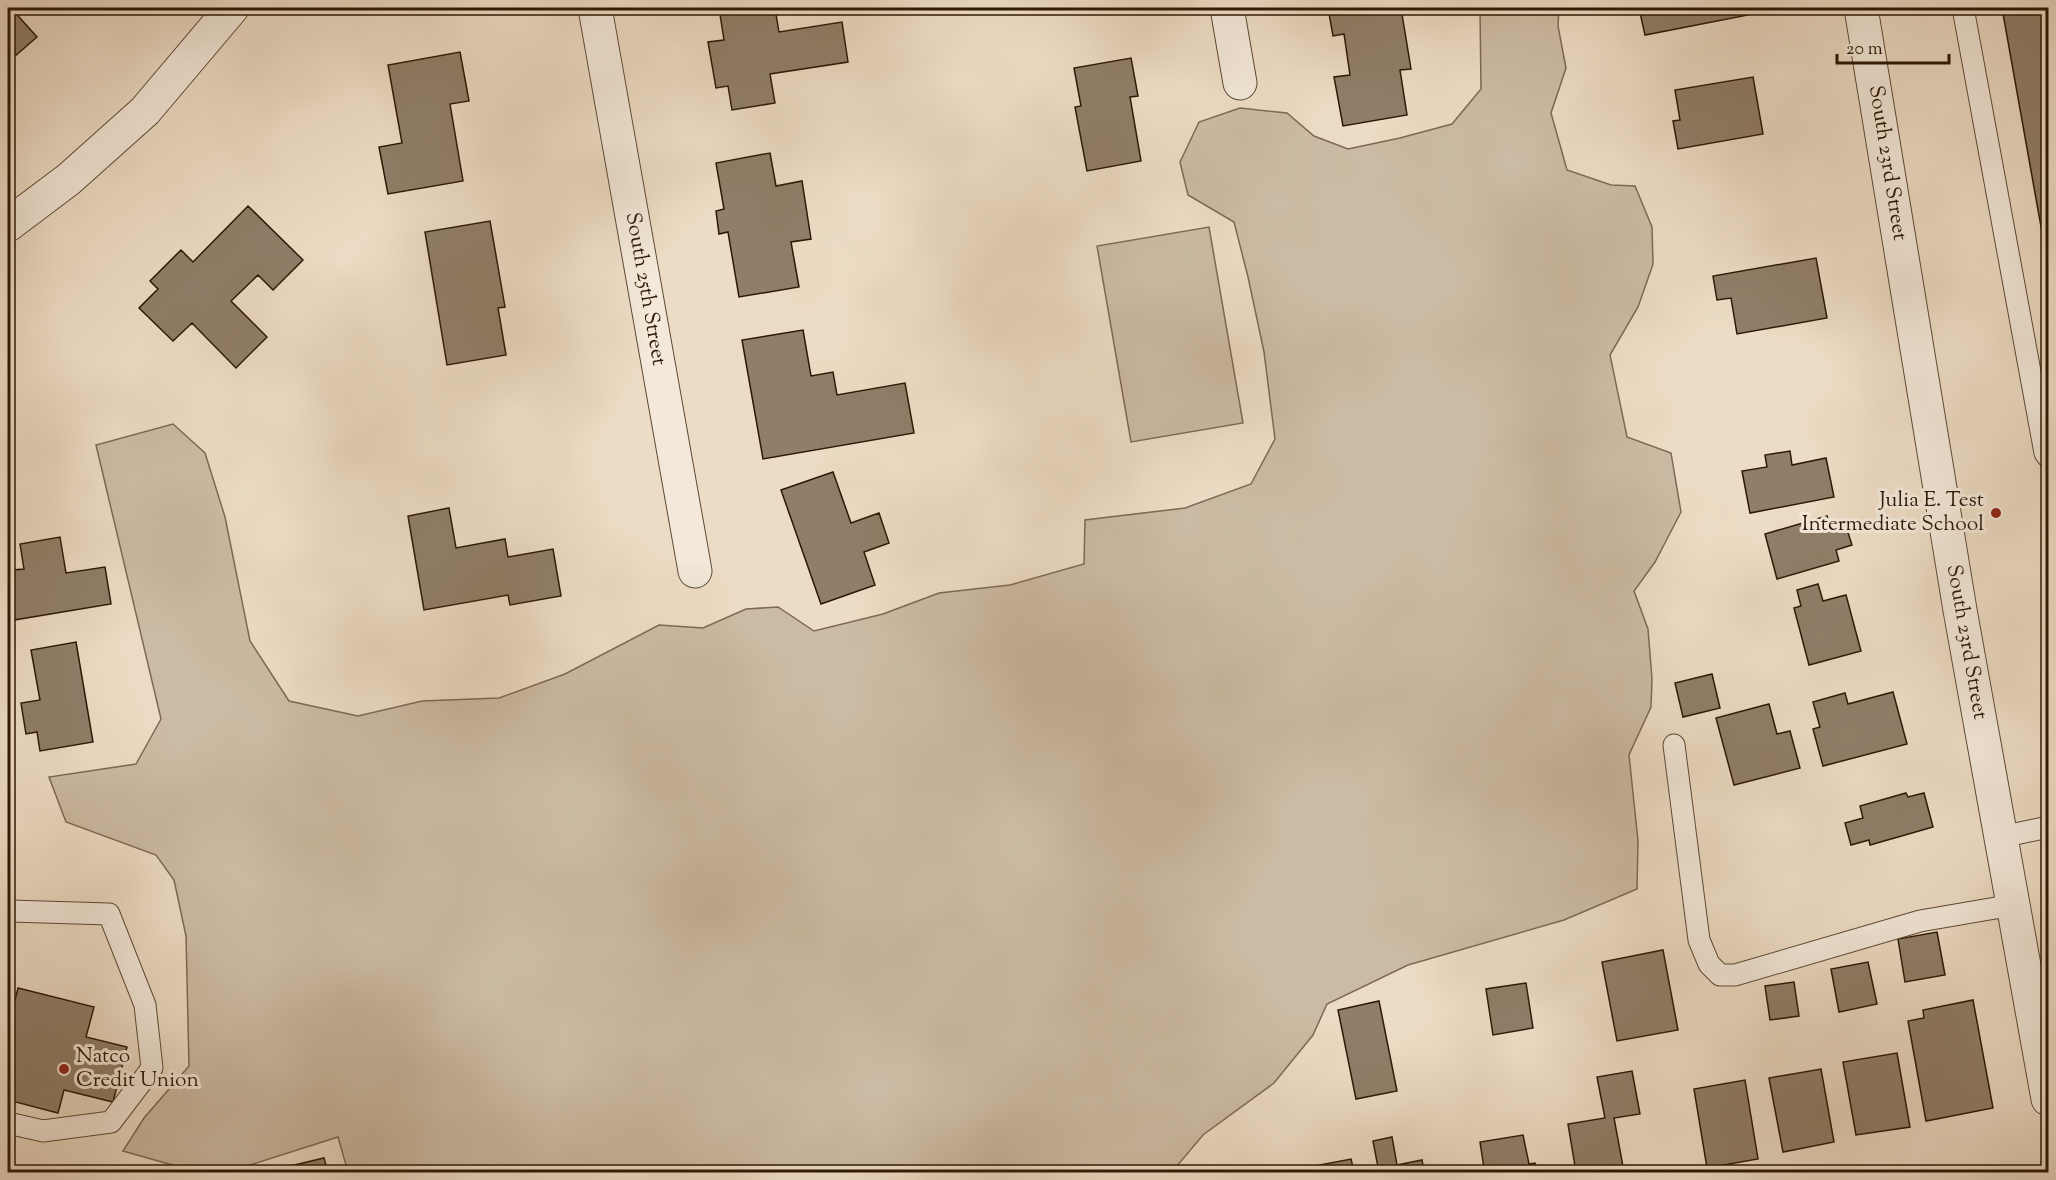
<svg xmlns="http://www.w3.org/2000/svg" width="2056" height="1180" viewBox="0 0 2056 1180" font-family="'Sorts Mill Goudy',serif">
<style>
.green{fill:#ccbba4;stroke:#7c6a54;stroke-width:1.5}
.building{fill:#907e69;stroke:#2c1805;stroke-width:1.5}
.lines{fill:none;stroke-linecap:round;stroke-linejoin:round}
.lane-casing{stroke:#5c4935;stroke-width:23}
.street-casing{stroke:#5c4935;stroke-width:35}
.lane{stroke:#f3e8d9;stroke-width:21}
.street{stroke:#f3e8d9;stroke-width:33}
.poi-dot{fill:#8f2418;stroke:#f3e8d9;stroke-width:2}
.labels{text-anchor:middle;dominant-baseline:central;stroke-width:6;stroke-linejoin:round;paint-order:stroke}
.street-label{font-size:21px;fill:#2c1805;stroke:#f3e8d9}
.poi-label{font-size:21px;fill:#2c1805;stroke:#f3e8d9;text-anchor:end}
</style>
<rect width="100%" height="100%" fill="#eddcc5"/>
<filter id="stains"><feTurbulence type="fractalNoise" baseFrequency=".00333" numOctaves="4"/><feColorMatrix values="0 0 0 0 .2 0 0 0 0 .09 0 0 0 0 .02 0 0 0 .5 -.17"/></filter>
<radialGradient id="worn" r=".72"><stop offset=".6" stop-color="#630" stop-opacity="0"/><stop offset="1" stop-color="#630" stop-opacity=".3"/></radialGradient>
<path class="green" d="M1480 8H1559L1558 26 1566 68 1551 113 1567 170 1611 185 1635 186 1652 227 1653 264 1651 270 1638 307 1610 355 1627 437 1671 453 1681 512 1655 562 1634 591 1648 629 1652 679 1651 707 1629 755 1638 841 1637 889 1564 920 1408 965 1327 1004 1313 1035 1274 1083 1203 1135 1177 1166 1167 1172H348L338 1137 247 1166 190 1170 123 1151 144 1118 189 1066 186 936 174 880 156 855 66 822 49 777 136 764 161 719 96 445 173 424 205 453 225 517 250 641 289 701 358 716 422 701 499 698 565 674 659 625 703 628 746 609 778 607 814 631 883 614 939 593 1010 585 1084 564 1085 520 1185 508 1251 484 1275 439 1264 352 1248 277 1234 222 1188 195 1180 162 1199 122 1240 108 1287 113 1314 136 1348 149 1400 138 1452 124 1481 89Z
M1209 227 1243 423 1131 442 1097 246Z"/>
<path class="building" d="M8 8H11L37 37 8 62Z
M719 8H775L779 32 842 22 848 62 770 74 775 103 732 110 728 86 716 88 708 42 724 40Z
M1328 8H1401L1411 69 1400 70 1407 115 1343 126 1334 77 1350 75 1344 34 1333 36Z
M1639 8H1746L1748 15 1645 35Z
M2002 8H2048V266Z
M460 52 469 101 450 104 463 181 388 194 379 147 402 143 388 65Z
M1131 58 1138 96 1130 97 1141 161 1087 171 1075 107 1081 106 1074 68Z
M1753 77 1763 134 1678 149 1673 121 1680 120 1675 90Z
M770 153 776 186 802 181 811 239 791 242 799 287 739 297 728 232 719 234 716 211 724 209 716 163Z
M248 206 303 260 273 290 258 275 231 301 267 337 236 368 192 323 173 341 139 308 158 289 150 281 181 250 193 262Z
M490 221 505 307 498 308 506 355 447 365 425 232Z
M1816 258 1827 318 1737 334 1731 298 1717 300 1713 276Z
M803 330 811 376 833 372 837 395 905 383 914 433 763 459 742 340Z
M1790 451 1792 465 1826 458 1834 497 1750 513 1742 471 1767 467 1765 455Z
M833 472 851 523 879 513 889 543 864 552 875 585 821 604 781 490Z
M449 508 456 548 505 539 508 557 553 549 561 596 510 605 508 595 424 610 408 516Z
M1827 516 1829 523 1844 520 1852 545 1836 550 1839 561 1777 579 1765 534Z
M60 537 66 573 105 567 111 604 8 621V582L14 581 13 570 24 569 20 544Z
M1818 584 1823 601 1846 595 1861 651 1809 665 1794 608 1801 606 1797 590Z
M76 642 93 742 40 751 37 732 26 734 21 703 40 700 31 650Z
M1712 674 1720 708 1683 717 1675 683Z
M1893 692 1907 744 1823 766 1813 729 1820 727 1813 702 1845 693 1848 704Z
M1769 704 1777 734 1790 731 1800 768 1734 785 1716 718Z
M1906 793 1908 797 1924 793 1933 827 1870 845 1869 840 1851 845 1845 823 1863 818 1860 806Z
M1937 932 1945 975 1905 982 1898 939Z
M1663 950 1678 1030 1617 1041 1602 962Z
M1868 962 1877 1004 1839 1012 1831 969Z
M1794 982 1799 1016 1770 1020 1765 986Z
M1526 983 1533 1028 1493 1035 1486 989Z
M18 988 94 1007 86 1037 127 1047 113 1102 64 1090 58 1113 8 1100V1028Z
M1973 1000 1993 1108 1926 1121 1908 1021 1924 1018 1923 1010Z
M1379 1001 1397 1091 1356 1099 1338 1010Z
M1897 1053 1910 1127 1856 1135 1843 1062Z
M1821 1069 1834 1142 1783 1152 1769 1078Z
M1632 1071 1640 1114 1614 1118 1624 1172H1576L1568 1124 1605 1118 1597 1077Z
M1745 1080 1758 1159 1707 1168 1694 1089Z
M1523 1135 1529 1164 1535 1163 1537 1172H1477V1169L1484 1168 1480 1142Z
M1392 1137 1397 1165 1422 1160 1424 1172H1365L1364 1170 1378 1167 1373 1141Z
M324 1158 328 1172H265Z
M1351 1159 1354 1172H1283Z"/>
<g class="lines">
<defs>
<path id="lane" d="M1963 8 2045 453 2048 457
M1674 745 1699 940 1709 964 1720 975H1735L1920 921 2013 905
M2001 837 2048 827
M8 1123 43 1131 111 1122 152 1068 145 1005 109 914 10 911"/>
<path id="street" d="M595 8 695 571
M1227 8 1240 83
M1861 8 1960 610 2048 1099
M8 225 69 179 145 111 232 8"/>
</defs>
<use href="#lane" class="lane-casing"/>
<use href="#street" class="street-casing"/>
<use href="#lane" class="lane"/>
<use href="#street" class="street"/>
</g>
<g class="poi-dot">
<circle cx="1996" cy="513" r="6"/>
<circle cx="64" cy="1069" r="6"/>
</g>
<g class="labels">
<g class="street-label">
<text transform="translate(1887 163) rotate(81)">South 23rd Street</text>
<text transform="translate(645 289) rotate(80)">South 25th Street</text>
<text transform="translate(1966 642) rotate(80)">South 23rd Street</text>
</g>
<g class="poi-label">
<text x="1984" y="501">Julia E. Test<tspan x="1984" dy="24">Intermediate School</tspan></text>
<text x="76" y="1057" text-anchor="start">Natco<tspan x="76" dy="24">Credit Union</tspan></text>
</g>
</g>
<rect width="2056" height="1180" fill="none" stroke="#eddcc5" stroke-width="30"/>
<rect x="9" y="9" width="2038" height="1162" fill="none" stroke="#2c1805" stroke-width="3"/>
<rect x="15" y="15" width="2026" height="1150" fill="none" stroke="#2c1805" stroke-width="1.5"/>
<path d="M1837 54v9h112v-9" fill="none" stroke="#2c1805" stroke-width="3"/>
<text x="1846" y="54" font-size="18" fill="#2c1805" stroke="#f3e8d9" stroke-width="4.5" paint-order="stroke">20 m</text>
<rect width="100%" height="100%" filter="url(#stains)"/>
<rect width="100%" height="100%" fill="url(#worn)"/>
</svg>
